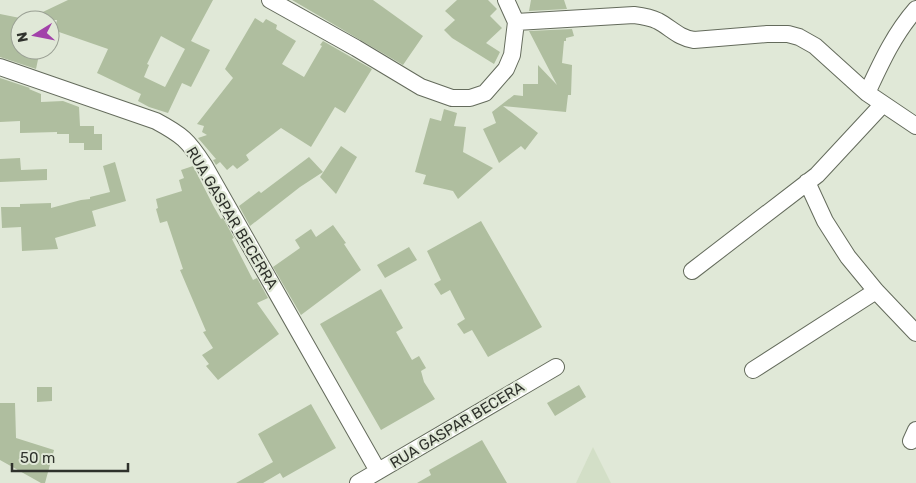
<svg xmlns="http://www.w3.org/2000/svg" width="916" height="483" viewBox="0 0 916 483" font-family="Rubik,sans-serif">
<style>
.built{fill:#d3dfc7}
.building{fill:#afbe9f;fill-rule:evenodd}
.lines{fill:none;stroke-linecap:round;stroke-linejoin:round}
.street-casing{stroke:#646b5c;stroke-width:18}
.street{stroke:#fff;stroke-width:16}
.labels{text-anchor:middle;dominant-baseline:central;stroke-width:4.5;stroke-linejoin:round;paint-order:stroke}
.street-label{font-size:15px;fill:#2f322c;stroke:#e0e8d7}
</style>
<rect width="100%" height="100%" fill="#e0e8d7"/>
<path class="built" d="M593 447 611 483H576Z"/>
<path class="building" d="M68 0H213L191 41 210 50 191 87 182 83 168 113 149 107 138 101 141 94 97 73 108 49 59 32 55 29 57 20H26ZM161 36 185 49 165 87 144 77 149 65 147 64Z
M292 0H373L423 36 403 65Z
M457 0H488L497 9 490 16 502 28 486 43 500 52 494 64 452 38 444 30 455 20 445 11Z
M531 0H564L567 9 529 11Z
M0 14 20 18V50H40L36 69 0 57Z
M255 18 263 23 266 19 277 25 276 29 296 41 282 64 304 77 322 46 320 45 323 41 372 69 345 113 335 107 311 147 281 128 246 155 249 160 237 169 233 165 227 170 220 162 216 165 213 160 216 159 198 138 207 135 202 132 204 126 197 124 233 78 225 69Z
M572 29 574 36 566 38V41H564L562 63 572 65 571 95H568L566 112 503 106 538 133 525 150 521 146 499 163 483 129 496 123 492 112 514 95 523 96V84H538V65L557 85 529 31Z
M0 78 30 88 29 89 41 94V102L63 101 79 107 80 126H94V134H102V150H84V143H69V134H57V132L20 133V121L0 122Z
M444 109 457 113 454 126 466 127 463 152 493 168 458 199 453 191 423 184 426 175 415 172 430 118 441 121Z
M341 146 357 157 336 194 320 177Z
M309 157 323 172 300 187 250 226 239 206 259 191 261 193Z
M20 158 21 170 47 169V180L0 182V159Z
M115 162 126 201 92 211 96 226 55 238 58 249 22 251 21 227 2 228 1 207H20V204L51 203V208L81 200 90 199V197L110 192 103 166Z
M193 166 214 207 221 219 223 218 234 238 232 239 253 280 257 278 268 298 257 303 279 334 218 380 206 366 209 364 202 355 213 348 203 332 206 331 180 270 183 269 167 221 160 223 156 209 158 208 156 199 182 191 179 180 184 178 181 170Z
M481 221 542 327 488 357 472 330 464 334 457 324 465 319 450 290 441 295 434 284 441 280 427 251Z
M333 225 346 243 344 244 361 270 301 315 273 267 300 248 295 240 311 229 316 237Z
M409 247 417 260 385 278 377 265Z
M381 289 403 328 396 332 412 360 419 356 426 368 421 371 424 382 435 399 381 430 320 324Z
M579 385 586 397 555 416 547 403Z
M37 387H52V401L37 402Z
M0 403H15L16 438 54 450 45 483H41L0 460Z
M311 404 336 448 283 478 280 473 263 483H236L273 462 258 434Z
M482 440 507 483H417L431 475 429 470Z"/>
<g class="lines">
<defs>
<path id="street" d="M270 0 356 48 421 87 452 98H470L485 93 506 69 512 55 516 22 506 0
M516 22 634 15C642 16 650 17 658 21 671 28 679 38 694 40L767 34H788L799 37 815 46 867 93 916 126
M0 67 156 121C182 135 188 140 204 165L378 471
M867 93C881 63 894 34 916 9
M807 182 825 221 848 257 876 291 916 333
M692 271 817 175 883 104
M753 370 876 291
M911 441 916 430
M358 483 556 367"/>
</defs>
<use href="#street" class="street-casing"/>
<use href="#street" class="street"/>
</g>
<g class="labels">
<g class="street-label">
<text transform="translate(232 218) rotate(59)">RUA GASPAR BECERRA</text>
<text transform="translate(457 425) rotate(-31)">RUA GASPAR BECERA</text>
</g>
</g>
<g transform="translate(35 35) rotate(260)"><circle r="24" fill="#e0e8d7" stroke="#999f93"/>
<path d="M0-4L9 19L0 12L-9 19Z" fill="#a242aa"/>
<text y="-8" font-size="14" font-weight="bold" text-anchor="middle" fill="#2f322c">N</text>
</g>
<path d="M12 463v8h116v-8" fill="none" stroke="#2f322c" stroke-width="2.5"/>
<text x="20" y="463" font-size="15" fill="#2f322c" stroke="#e0e8d7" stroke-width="4" paint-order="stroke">50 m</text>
</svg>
